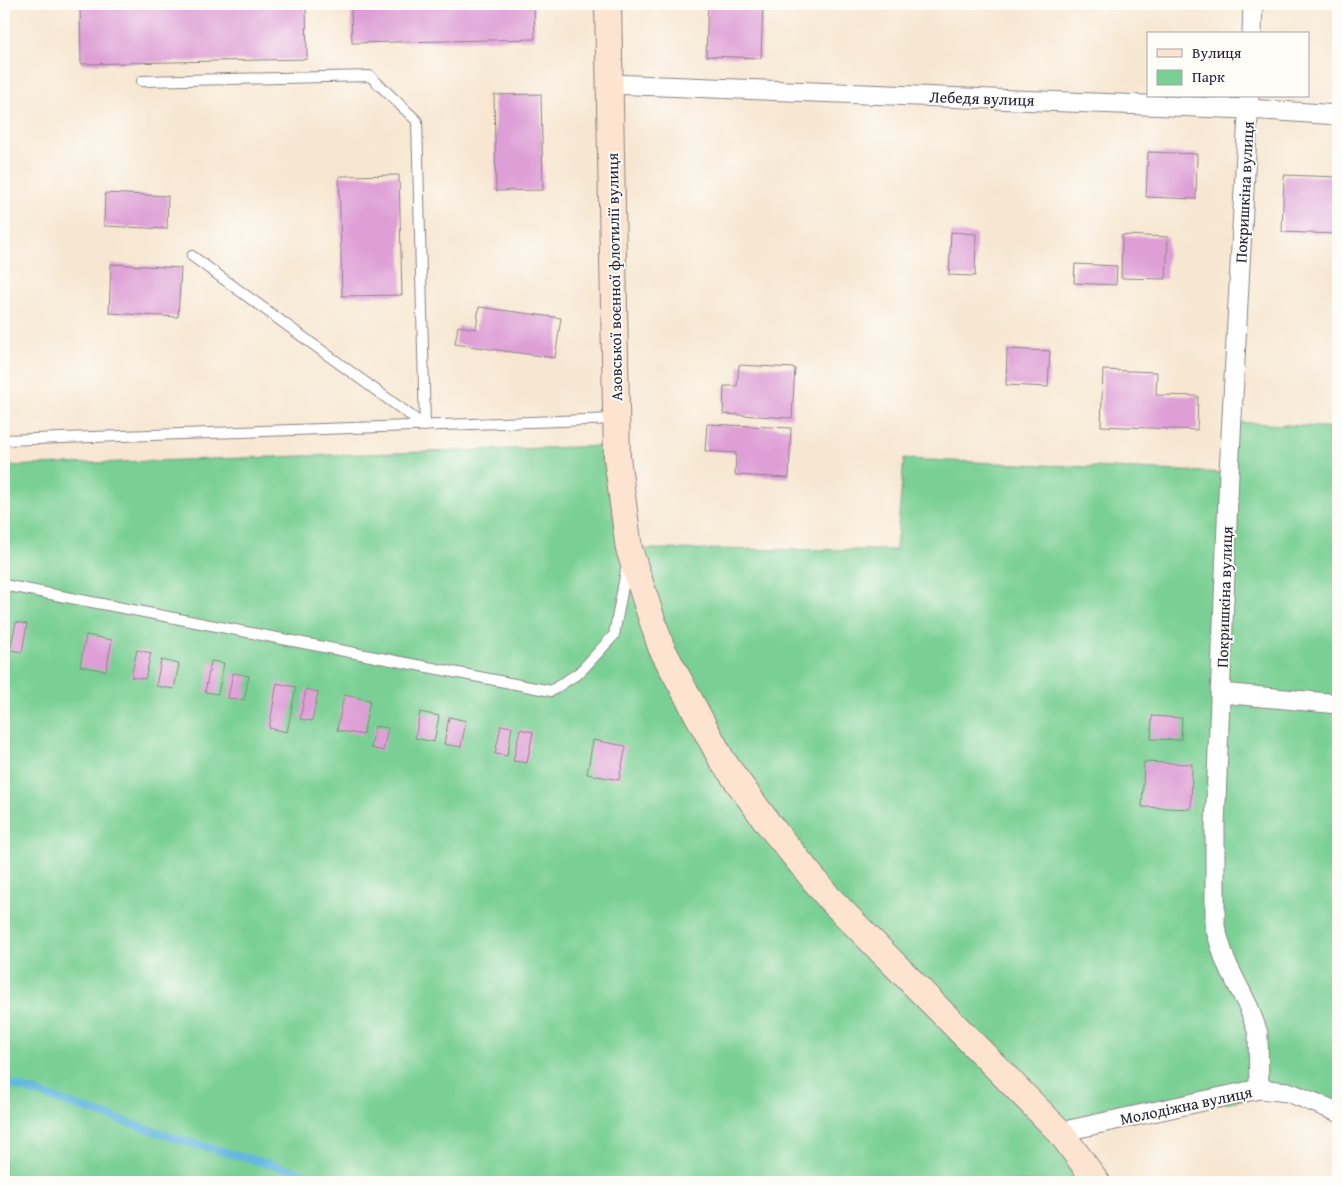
<svg xmlns="http://www.w3.org/2000/svg" width="1342" height="1186" viewBox="0 0 1342 1186" font-family="'Gentium Book Plus',serif">
<style>
.green{fill:#7ad094;stroke:#4e7968}
.lines{fill:none;stroke-linecap:round;stroke-linejoin:round}
.stream{stroke:#65b7e0;stroke-width:8}
.building{fill:#de9fd6}
.lane-casing{stroke:#8c8486;stroke-width:12}
.street-casing{stroke:#8c8486;stroke-width:21}
.secondary-casing{stroke:#8c8486;stroke-width:28}
.lane{stroke:#fff;stroke-width:10}
.street{stroke:#fff;stroke-width:19}
.secondary{stroke:#fde4d0;stroke-width:26}
.labels{text-anchor:middle;dominant-baseline:central;stroke-width:4;stroke-linejoin:round;paint-order:stroke}
.street-label{font-size:16px;fill:#22223b;stroke:#fdfcf7}
</style>
<rect width="100%" height="100%" fill="#fdfcf7"/>
<filter id="ink" filterUnits="userSpaceOnUse"><feTurbulence type="fractalNoise" baseFrequency=".02" numOctaves="2"/><feDisplacementMap in="SourceGraphic" scale="10" xChannelSelector="R" yChannelSelector="G"/><feConvolveMatrix kernelMatrix="1 2 1 2 8 2 1 2 1" color-interpolation-filters="sRGB"/></filter>
<filter id="wash" filterUnits="userSpaceOnUse"><feTurbulence type="fractalNoise" baseFrequency=".0096" numOctaves="4" result="noise"/><feDisplacementMap in="SourceGraphic" scale="20" xChannelSelector="R" yChannelSelector="G"/><feGaussianBlur stdDeviation="1.12" result="paint"/><feColorMatrix in="noise" values="0 0 0 0 0 0 0 0 0 0 0 0 0 0 0 0 0 1.4 0 .05"/><feComposite in="paint" operator="in"/></filter>
<g filter="url(#wash)">
<rect width="100%" height="100%" fill="#f7e7d2"/>
<path class="green" d="M1232 422 1338 428V1112L1288 1092 1061 1131 1097 1182H4V466L603 446V459L619 547 629 549 896 550 904 459 1229 473Z"/>
<g class="lines">
<path class="stream" d="M4 1082 181 1140 334 1182"/>
</g>
<g id="blocks">
<path class="building" d="M80 4H306L307 59 81 64Z
M351 4H534L535 39 352 43Z
M708 4H763L761 58 706 56Z
M541 94 543 190 496 191 494 95Z
M1148 152 1197 154 1196 199 1146 197Z
M399 175 402 295 342 296 339 176Z
M1284 175 1338 177 1336 234 1282 232Z
M105 193 168 196 167 229 104 226Z
M951 232 976 234 975 276 949 275Z
M1122 235 1168 237 1166 279 1121 278Z
M111 264 181 268 178 317 109 313Z
M1075 264 1117 266 1116 285 1074 283Z
M479 307 561 318 555 358 455 344 458 326 476 329Z
M1007 349 1050 351 1048 387 1006 385Z
M739 365 795 368 792 418 723 414 724 386H737Z
M1103 370 1157 372 1156 395 1198 396 1197 430 1101 426Z
M707 424 791 428 789 478 735 475 736 453 705 451Z
M16 622 27 624 22 652 10 650Z
M86 635 112 640 106 671 80 666Z
M137 650 151 653 145 679 131 677Z
M161 660 179 664 174 689 156 686Z
M211 661 224 663 218 694 205 692Z
M233 673 249 676 244 700 228 698Z
M277 683 296 687 287 732 269 728Z
M306 689 318 692 312 721 300 719Z
M344 695 370 700 363 735 337 730Z
M420 712 439 716 434 742 415 738Z
M1152 716 1182 718 1181 740 1151 739Z
M449 717 466 721 461 747 444 744Z
M501 725 512 727 507 756 495 754Z
M375 726 388 728 383 751 371 748Z
M520 729 533 732 527 763 513 761Z
M593 740 626 746 619 780 587 774Z
M1144 762 1192 764 1191 809 1142 807Z"/>
</g>
</g>
<g filter="url(#ink)">
<use href="#blocks" fill-opacity="0" stroke="#8c8486" stroke-width="1"/>
<g class="lines">
<defs>
<path id="lane" d="M142 81 370 76 417 121 425 426
M192 256 425 426
M4 440 615 419
M4 585 551 691 580 672 614 635 627 565"/>
<path id="street" d="M1252 34 1253 4
M610 84 1248 109 1338 115
M1249 96 1229 473 1215 826V927L1225 960 1249 1008 1258 1033 1259 1089
M1221 693 1338 704
M1060 1132 1259 1089 1288 1092 1338 1112"/>
<path id="secondary" d="M608 4 617 457 629 549 661 647 722 760 767 822 829 898 1060 1132 1097 1182"/>
</defs>
<use href="#lane" class="lane-casing"/>
<use href="#street" class="street-casing"/>
<use href="#secondary" class="secondary-casing"/>
<use href="#lane" class="lane"/>
<use href="#street" class="street"/>
<use href="#secondary" class="secondary"/>
</g>
</g>
<g class="labels">
<g class="street-label">
<text transform="translate(982 98) rotate(2)">Лебедя вулиця</text>
<text transform="translate(1244 192) rotate(-87)">Покришкіна вулиця</text>
<text transform="translate(614 277) rotate(-91)">Азовської воєнної флотилії вулиця</text>
<text transform="translate(1224 597) rotate(-88)">Покришкіна вулиця</text>
<text transform="translate(1186 1105) rotate(-12)">Молодіжна вулиця</text>
</g>
</g>
<rect width="1342" height="1186" fill="none" stroke="#fdfcf7" stroke-width="20"/>
<rect x="1147" y="32" width="162" height="65" fill="#fdfcf7" stroke="#a5a5ac"/>
<rect x="1157" y="49" width="25" height="8" fill="#fde4d0" stroke="#a5a5ac"/>
<text x="1192" y="58" font-size="15" fill="#22223b">Вулиця</text>
<rect x="1157" y="70" width="25" height="15" fill="#7ad094" stroke="#a5a5ac"/>
<text x="1192" y="82" font-size="15" fill="#22223b">Парк</text>
</svg>
